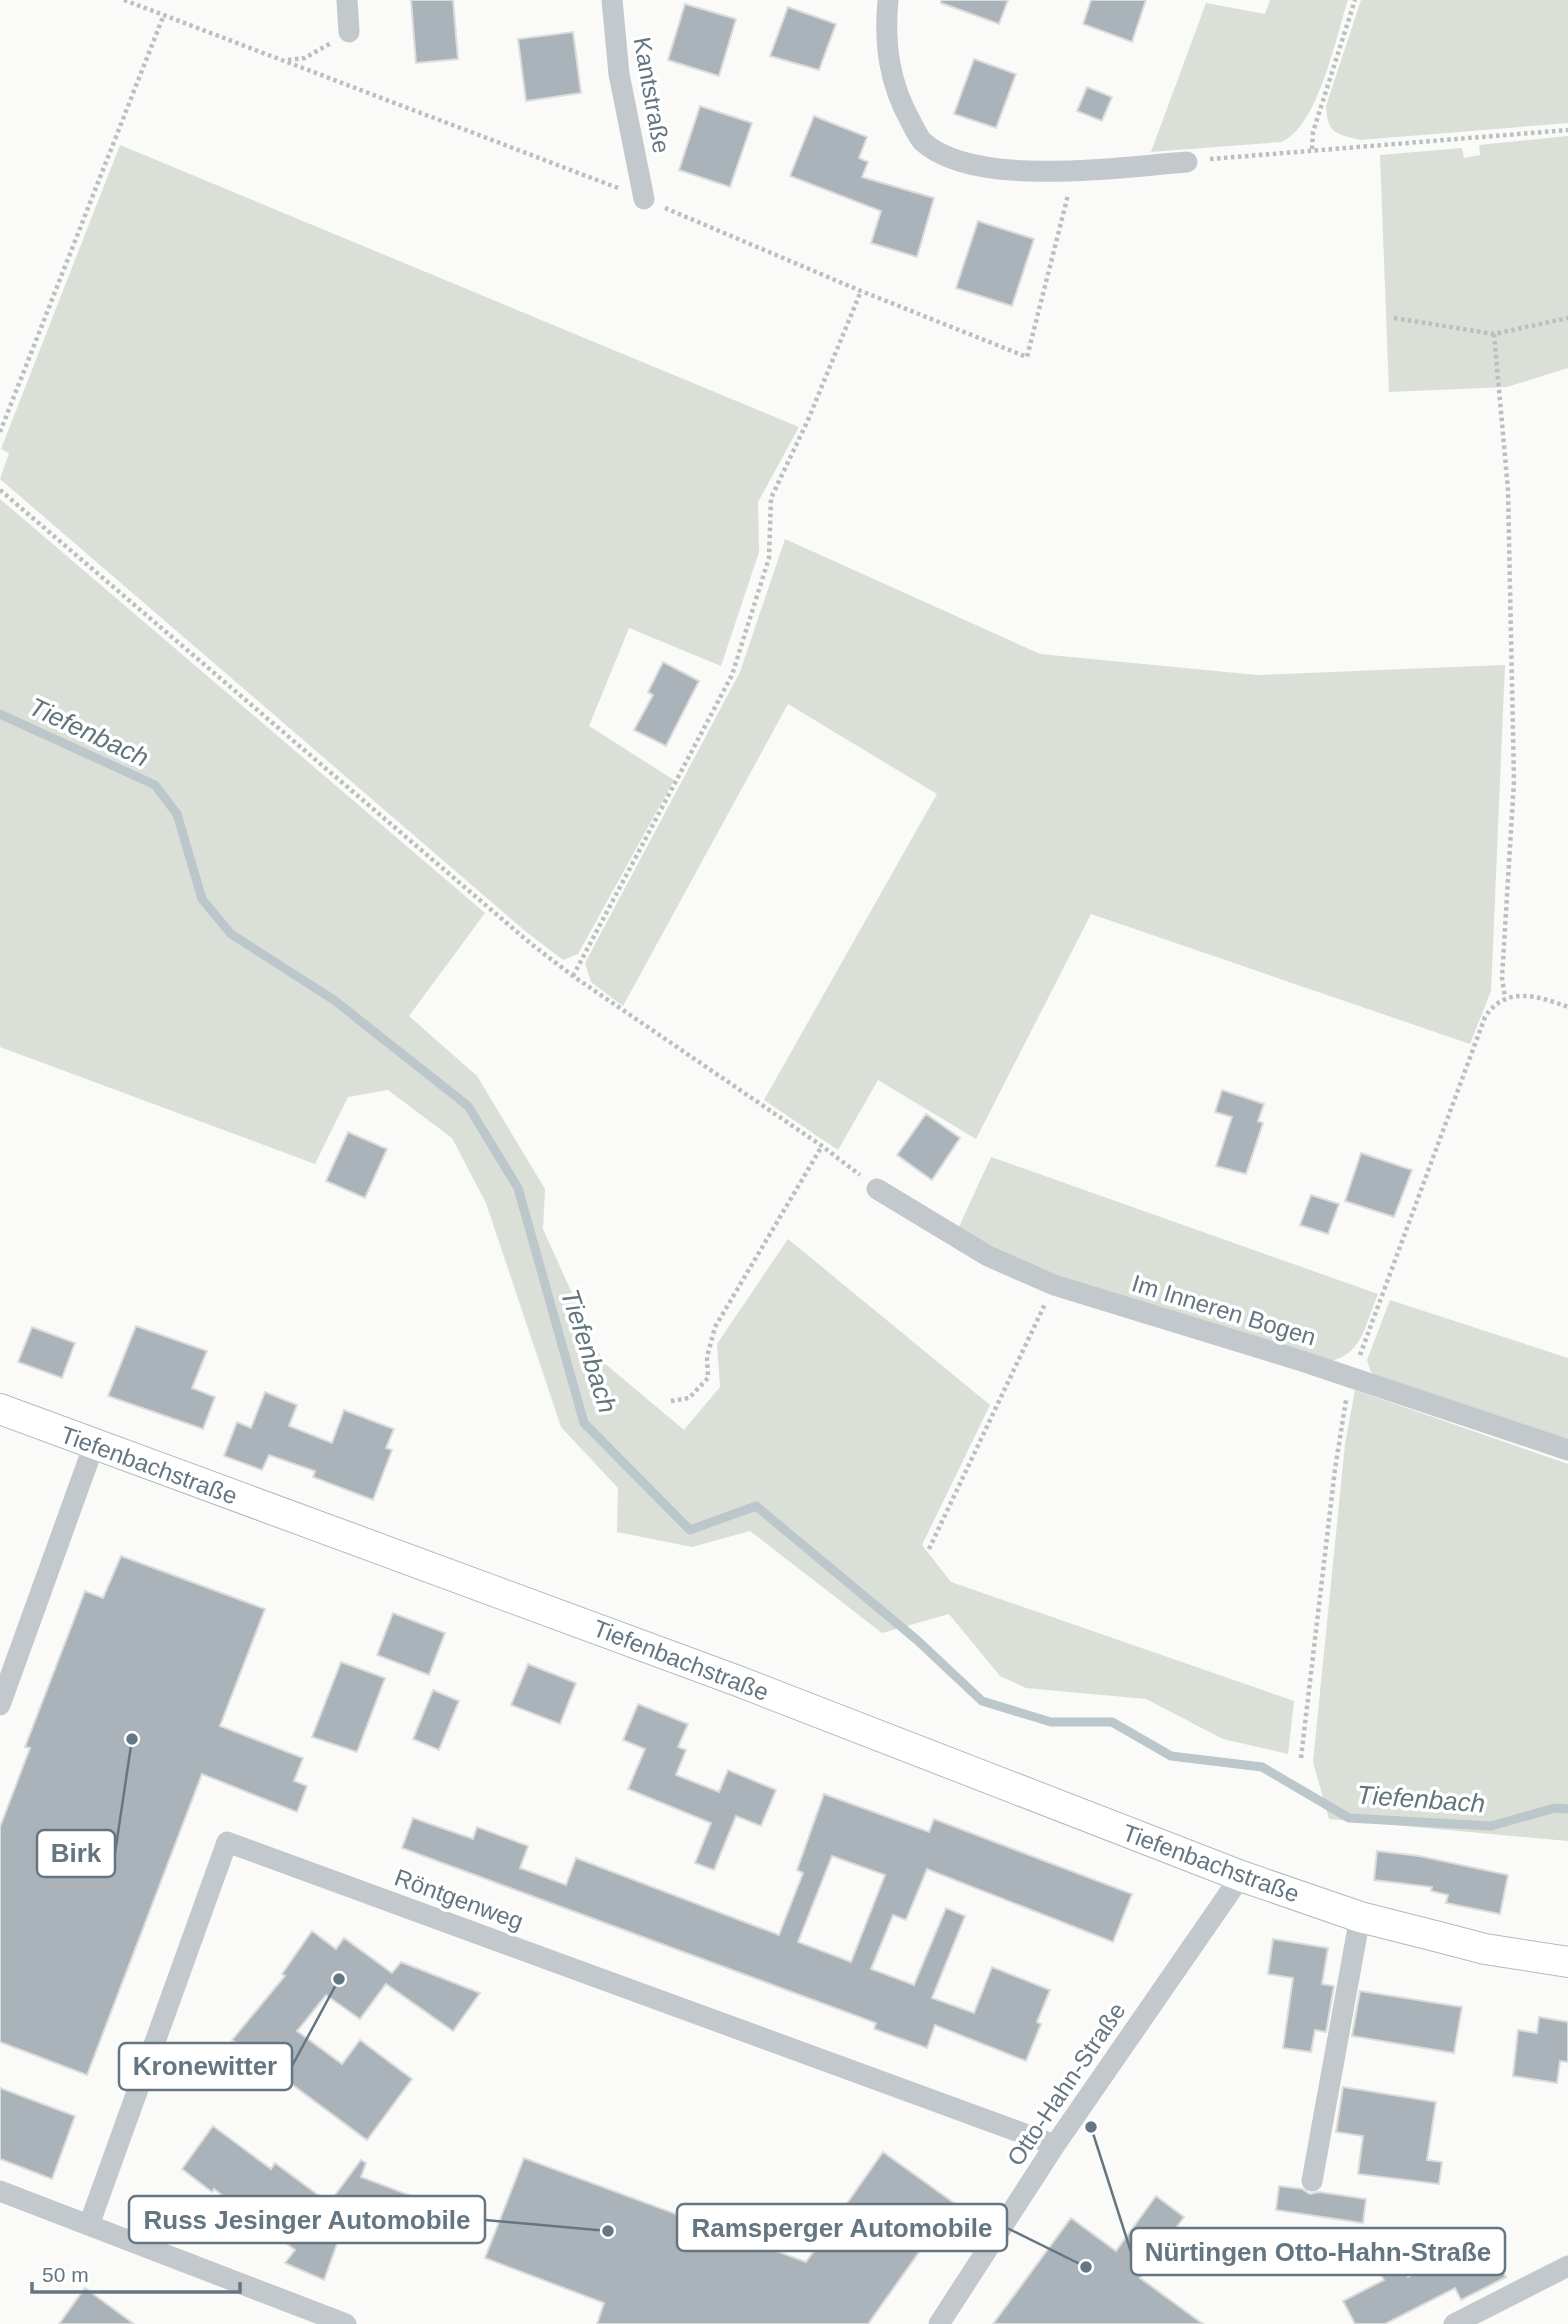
<svg xmlns="http://www.w3.org/2000/svg" width="1568" height="2324" viewBox="0 0 1568 2324" font-family="Helvetica,sans-serif">
<style>
.green{fill:#dadfd7}
.lines{fill:none;stroke-linecap:round;stroke-linejoin:round}
.stream{stroke:#bbc7cb;stroke-width:9}
.building{fill:#aab3b9;stroke:#dcdcda;stroke-width:2;fill-rule:evenodd}
.secondary-casing{stroke:#b3babf;stroke-width:32}
.path{stroke:#bbbfc2;stroke-width:4.5;stroke-dasharray:3.5 3.5;stroke-linecap:butt}
.street{stroke:#c3c8cc;stroke-width:21}
.secondary{stroke:#fff;stroke-width:30}
.labels{text-anchor:middle;dominant-baseline:central;stroke-width:7;stroke-linejoin:round;paint-order:stroke}
.street-label{font-size:24px;fill:#657683;stroke:#fff}
.water-label{font-size:26px;font-style:italic;fill:#60757c;stroke:#fff}
.leader{fill:none;stroke:#657683;stroke-width:2.5}
.callout-dot{fill:#657683;stroke:#fff;stroke-width:2.5}
.callout{fill:#fff;stroke:#657683;stroke-width:2.5}
.callout-label{font-size:26px;text-anchor:middle;font-weight:bold;fill:#657683}
</style>
<rect width="100%" height="100%" fill="#fafaf8"/>
<path class="green" d="M1270 0H1348C1336 36 1318 128 1281 142L1151 152 1206 3 1265 14Z
M1361 0H1568V123L1360 140C1334 133 1328 134 1326 106Z
M1568 136V368L1507 387 1389 392 1380 155 1462 148 1464 158 1480 155 1479 145Z
M120 145 799 427 758 502 759 552 721 666 629 628 589 726 674 780 578 954 563 960 524 930 0 479 9 453 1 449Z
M0 499 485 913 409 1016 477 1076 545 1189 543 1229 603 1362 684 1430 720 1387 717 1344 788 1239 990 1405 922 1545 951 1582 1294 1701 1288 1754 1223 1739 1146 1699 1026 1688 1000 1676 949 1614 882 1633 750 1531 692 1547 617 1532 618 1488 561 1427 486 1203 452 1138 388 1090 348 1097 315 1164 0 1047Z
M785 539 1040 654 1257 675 1505 665 1491 991 1470 1044 1091 914 976 1139 878 1080 838 1150 764 1100 937 794 788 704 623 1006 591 982 585 963 740 672Z
M991 1157 1378 1294C1363 1329 1363 1357 1322 1363L1026 1265 958 1229Z
M1390 1300 1568 1358V1443L1386 1382 1371 1372 1367 1360Z
M1355 1390 1568 1464V1841L1329 1819 1313 1762 1345 1444Z"/>
<g class="lines">
<path class="stream" d="M0 714 155 785 177 814 202 899 231 934 334 1000 468 1106 518 1188 584 1423 690 1530 756 1506 917 1640 982 1701 1051 1722H1112L1171 1756 1262 1767 1349 1818 1491 1826 1555 1808 1568 1809"/>
</g>
<path class="building" d="M411 0H453L458 59 416 63Z
M941 0H1008L999 24 941 3Z
M1091 0H1146L1132 42 1083 24Z
M685 4 736 19 719 76 668 60Z
M788 7 836 24 819 70 770 56Z
M573 32 581 93 526 101 518 39Z
M974 59 1016 74 996 128 954 114Z
M1087 87 1112 97 1102 121 1077 111Z
M700 106 752 123 730 187 679 170Z
M814 116 867 137 859 158 868 162 862 177 934 198 917 257 871 243 881 211 790 176Z
M978 221 1034 239 1012 306 956 288Z
M663 662 699 681 666 746 634 730 653 695 648 692Z
M1222 1090 1264 1104 1258 1121 1263 1123 1246 1174 1216 1166 1232 1117 1215 1112Z
M926 1114 960 1138 932 1180 897 1155Z
M348 1132 387 1149 365 1198 326 1181Z
M1361 1153 1412 1170 1394 1217 1345 1201Z
M1311 1195 1339 1204 1328 1234 1300 1225Z
M136 1326 207 1351 192 1388 215 1397 203 1429 108 1396Z
M32 1327 75 1343 62 1378 18 1362Z
M265 1392 297 1405 289 1426 332 1443 344 1410 394 1429 386 1448 392 1450 373 1500 313 1477 315 1471 269 1455 262 1470 224 1456 237 1422 251 1428Z
M121 1556 265 1609 220 1726 303 1758 294 1781 307 1786 297 1812 202 1774 87 2075 0 2042V1827L30 1748 25 1747 85 1591 103 1598Z
M393 1613 445 1633 429 1675 377 1655Z
M341 1662 385 1678 357 1752 312 1737Z
M528 1664 576 1683 560 1724 511 1705Z
M433 1690 459 1701 439 1750 413 1739Z
M638 1704 688 1724 678 1747 686 1750 676 1775 719 1792 728 1770 776 1790 761 1826 736 1816 714 1870 695 1863 711 1823 628 1789 645 1749 623 1740Z
M824 1794 929 1832 934 1819 1132 1894 1113 1942 927 1869 906 1920 893 1915 871 1969 914 1985 946 1908 965 1916 932 1998 974 2013 992 1967 1050 1990 1037 2022 1041 2024 1026 2061 935 2025 927 2048 874 2029 876 2023 402 1848 413 1818 473 1839 477 1827 528 1846 520 1868 566 1885 576 1858 779 1935 803 1873 797 1870ZM832 1856 885 1875 851 1962 798 1942Z
M1377 1851 1419 1856 1508 1875 1500 1914 1446 1903 1448 1895 1431 1891 1432 1887 1374 1880Z
M312 1931 336 1949 344 1938 392 1973 401 1962 480 1993 453 2031 386 1984 360 2019 326 1995 297 2031 342 2064 360 2040 412 2079 367 2140 232 2040 285 1976 282 1974Z
M1273 1939 1328 1948 1322 1984 1334 1986 1326 2032 1315 2030 1311 2052 1283 2048 1293 1978 1268 1974Z
M1360 1991 1462 2007 1454 2053 1352 2036Z
M1539 2017 1568 2022V2062L1560 2061 1557 2083 1513 2076 1518 2030 1537 2033Z
M1343 2087 1436 2102 1427 2160 1442 2162 1439 2184 1358 2174 1363 2136 1336 2132Z
M0 2088 75 2116 52 2179 0 2159Z
M213 2126 271 2169 275 2163 329 2203 361 2160 366 2163 361 2177 417 2198 409 2223 353 2200 324 2280 285 2263 295 2250 214 2189 212 2192 182 2169Z
M883 2152 954 2203 868 2324H597L604 2303 485 2258 524 2158 806 2262Z
M1279 2186 1302 2189 1310 2194 1319 2192 1366 2199 1363 2223 1276 2210Z
M1156 2196 1184 2217 1140 2278 1203 2324H993L1071 2218 1116 2251Z
M1486 2238 1506 2277 1461 2300 1455 2288 1385 2324H1355L1343 2301 1384 2280 1381 2275 1402 2265 1408 2277Z
M85 2288 134 2324H59Z"/>
<g class="lines">
<defs>
<path id="secondary" d="M0 1409 738 1681 1241 1876 1360 1917 1439 1937 1485 1949 1568 1962"/>
</defs>
<use href="#secondary" class="secondary-casing"/>
<path class="path" d="M124 0 618 188
M288 60 305 58 331 43
M1312 149 1313 132 1355 0
M1210 159 1568 130
M665 208 861 291 1027 357 1068 195
M1394 318 1494 334 1568 318
M1494 334 1508 490 1514 781 1502 978 1505 997
M0 432 163 17
M0 490 530 943 573 976 822 1146 860 1175
M573 976 732 675 769 558 771 498 808 420 861 291
M1360 1355 1485 1017C1506 985 1538 996 1568 1007
M671 1401 689 1398 708 1378 707 1357 715 1327 822 1146
M929 1549 1045 1304
M1301 1758 1335 1469 1346 1400"/>
<path class="street" d="M347 0 349 32
M612 0 619 74 644 199
M888 0C884 44 889 83 911 122 914 128 918 136 922 141 973 189 1120 167 1187 162
M877 1189 988 1256 1054 1285 1302 1361 1568 1450
M0 1705 94 1445
M1312 2181 1360 1917
M0 2191 346 2324
M89 2225 227 1842 1055 2145
M939 2324 1055 2145 1241 1876
M1454 2324 1568 2266"/>
<use href="#secondary" class="secondary"/>
</g>
<g class="labels">
<g class="street-label">
<text transform="translate(652 95) rotate(80)">Kantstraße</text>
<text transform="translate(1224 1310) rotate(17)">Im Inneren Bogen</text>
<text transform="translate(149 1465) rotate(20)">Tiefenbachstraße</text>
<text transform="translate(681 1660) rotate(21)">Tiefenbachstraße</text>
<text transform="translate(1211 1863) rotate(20)">Tiefenbachstraße</text>
<text transform="translate(459 1899) rotate(20)">Röntgenweg</text>
<text transform="translate(1066 2084) rotate(-56)">Otto-Hahn-Straße</text>
</g>
<g class="water-label">
<text transform="translate(89 732) rotate(25)">Tiefenbach</text>
<text transform="translate(589 1351) rotate(72)">Tiefenbach</text>
<text transform="translate(1421 1799) rotate(4)">Tiefenbach</text>
</g>
</g>
<path class="leader" d="M132 1739L115 1853M339 1979L292 2066M608 2231L485 2220M1086 2267L1007 2228M1091 2127L1131 2252"/>
<g class="callout-dot">
<circle cx="132" cy="1739" r="7"/>
<circle cx="339" cy="1979" r="7"/>
<circle cx="608" cy="2231" r="7"/>
<circle cx="1086" cy="2267" r="7"/>
<circle cx="1091" cy="2127" r="7"/>
</g>
<g class="callout">
<rect x="37" y="1830" width="78" height="47" rx="7"/>
<rect x="119" y="2043" width="173" height="47" rx="7"/>
<rect x="129" y="2196" width="356" height="47" rx="7"/>
<rect x="677" y="2204" width="330" height="47" rx="7"/>
<rect x="1131" y="2228" width="374" height="47" rx="7"/>
</g>
<g class="callout-label">
<text x="76" y="1862">Birk</text>
<text x="205" y="2075">Kronewitter</text>
<text x="307" y="2229">Russ Jesinger Automobile</text>
<text x="842" y="2237">Ramsperger Automobile</text>
<text x="1318" y="2261">Nürtingen Otto-Hahn-Straße</text>
</g>
<path d="M32 2282v10h208v-10" fill="none" stroke="#657683" stroke-width="3.5"/>
<text x="42" y="2282" font-size="21" fill="#657683" stroke="#ffffff" stroke-width="5" paint-order="stroke">50 m</text>
</svg>
